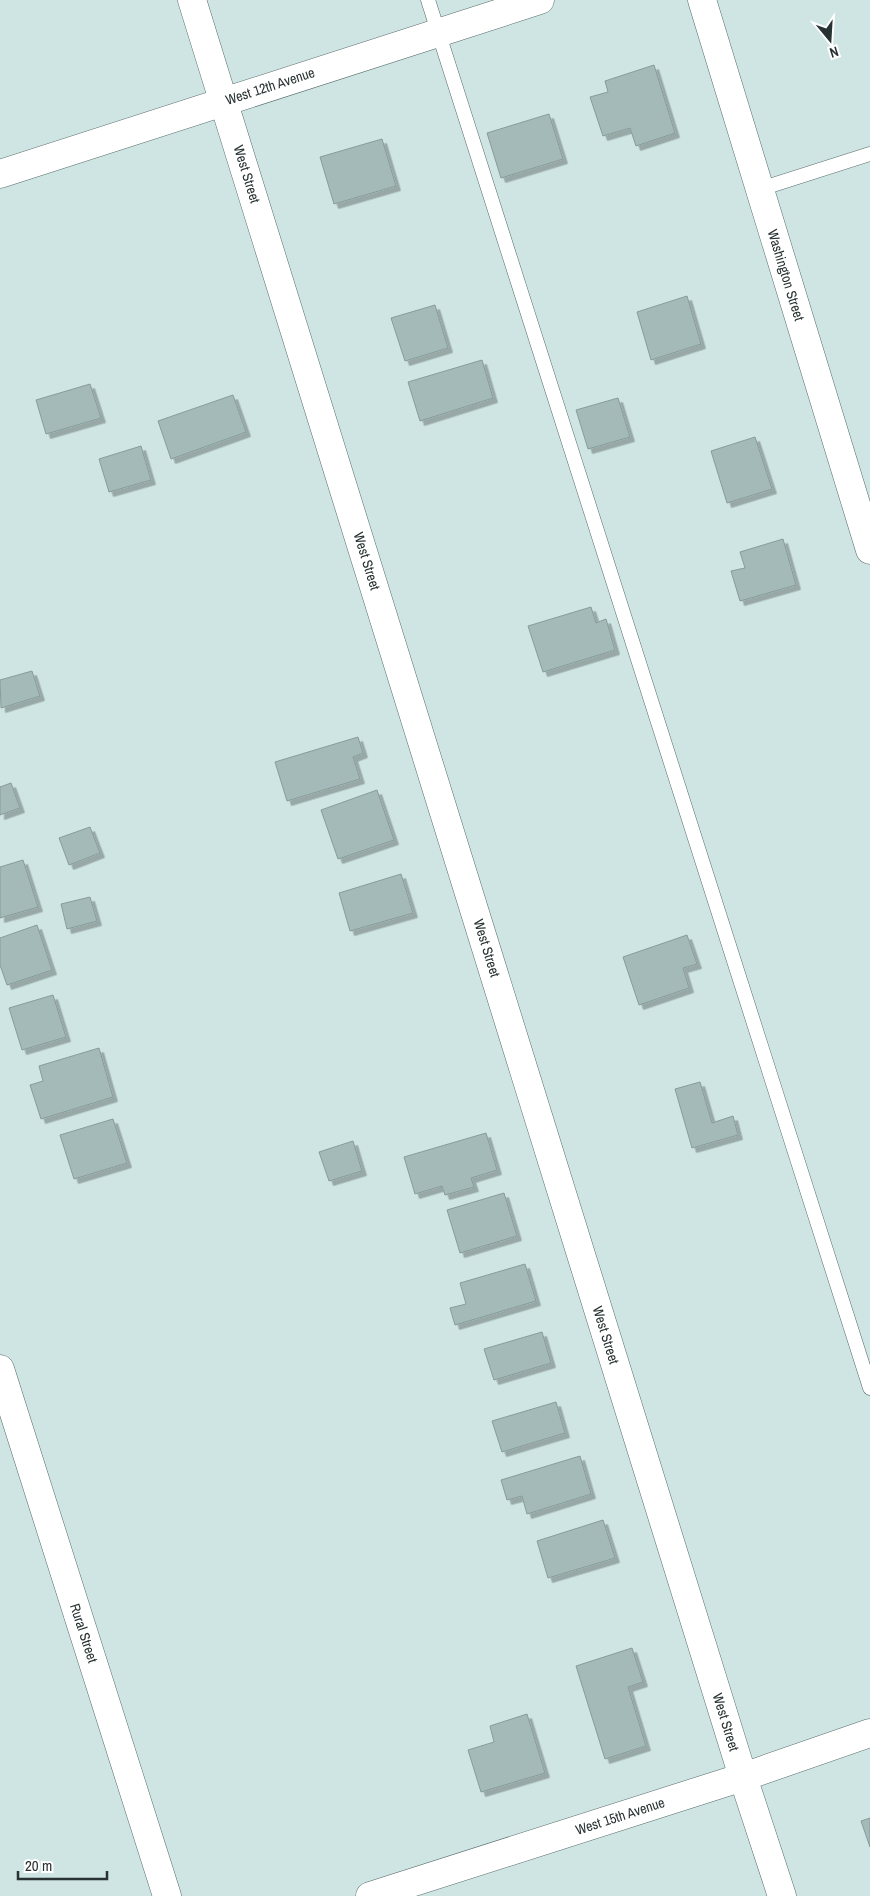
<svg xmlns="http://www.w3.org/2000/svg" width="870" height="1896" viewBox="0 0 870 1896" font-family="'Archivo Narrow',sans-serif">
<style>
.building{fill:#a4bab8;stroke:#869c9a;filter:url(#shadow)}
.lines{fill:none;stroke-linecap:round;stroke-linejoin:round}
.service-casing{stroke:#576c6b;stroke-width:15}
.minor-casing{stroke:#576c6b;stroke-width:29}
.tertiary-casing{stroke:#576c6b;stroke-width:29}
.secondary-casing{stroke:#576c6b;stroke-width:29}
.service{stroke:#fff;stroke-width:14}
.minor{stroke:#fff;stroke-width:28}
.tertiary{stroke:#fff;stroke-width:28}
.secondary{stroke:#fff;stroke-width:28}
.labels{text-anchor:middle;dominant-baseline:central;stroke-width:4;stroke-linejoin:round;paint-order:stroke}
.street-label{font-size:14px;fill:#293232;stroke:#fff}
</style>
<defs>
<filter id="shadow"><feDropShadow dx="4.5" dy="4.5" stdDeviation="0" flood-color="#0004"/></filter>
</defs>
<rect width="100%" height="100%" fill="#cee5e3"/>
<path class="building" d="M654 65 675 133 636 146 630 128 603 136 590 97 608 92 605 81Z
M549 114 563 159 501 178 487 133Z
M382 139 396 186 334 204 320 157Z
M687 296 701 344 651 360 637 312Z
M435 305 448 348 405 361 391 318Z
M482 360 493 398 420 421 408 382Z
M90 384 101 418 46 434 36 400Z
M233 395 246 432 171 459 158 421Z
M618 398 630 437 588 449 576 410Z
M755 437 772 489 727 503 711 451Z
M141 446 151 480 109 492 99 459Z
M783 539 796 585 740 601 731 571 745 568 740 552Z
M591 607 596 623 606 619 615 650 543 672 528 626Z
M32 671 40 696 1 708 0 680Z
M358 737 363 753 353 757 360 779 287 801 275 762Z
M11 783 20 808 0 815V787Z
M377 790 394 840 338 859 321 810Z
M90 827 100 853 69 865 59 838Z
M23 860 38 907 0 918V867Z
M401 874 413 913 350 931 339 893Z
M90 897 97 921 67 929 61 904Z
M37 925 52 970 7 985 0 965V938Z
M687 935 697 964 683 968 689 988 639 1005 623 957Z
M53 995 66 1037 22 1050 9 1008Z
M99 1048 113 1097 41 1119 30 1085 43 1081 39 1066Z
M700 1082 712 1123 733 1116 738 1135 692 1148 675 1089Z
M113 1119 127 1163 74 1179 60 1135Z
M486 1133 497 1170 471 1178 474 1187 445 1195 442 1186 415 1194 404 1157Z
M353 1141 362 1171 329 1181 319 1152Z
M504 1193 517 1236 460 1253 447 1210Z
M525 1264 536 1301 455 1325 450 1308 466 1304 460 1283Z
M542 1332 551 1363 494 1380 484 1349Z
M556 1402 565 1433 502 1452 492 1421Z
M580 1456 591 1494 527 1514 522 1496 507 1500 501 1480Z
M603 1520 615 1558 548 1578 537 1541Z
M632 1648 643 1682 628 1687 646 1746 605 1759 576 1666Z
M527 1714 545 1773 481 1792 468 1750 494 1742 490 1726Z
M870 1818V1847L861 1821Z"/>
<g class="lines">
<defs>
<path id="service" d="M428 0 870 1388
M760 189 870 154"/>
<path id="minor" d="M192 0 743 1777 782 1896
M702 0 870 550"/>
<path id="tertiary" d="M0 1369 167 1896
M370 1896 743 1777 870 1733"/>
<path id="secondary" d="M0 174 540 0"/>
</defs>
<use href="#service" class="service-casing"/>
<use href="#minor" class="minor-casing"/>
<use href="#tertiary" class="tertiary-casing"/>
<use href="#secondary" class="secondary-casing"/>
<use href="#service" class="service"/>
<use href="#minor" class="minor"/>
<use href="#tertiary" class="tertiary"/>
<use href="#secondary" class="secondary"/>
</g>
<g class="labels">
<g class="street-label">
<text transform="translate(270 86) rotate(-18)">West 12th Avenue</text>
<text transform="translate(247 174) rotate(73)">West Street</text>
<text transform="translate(786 275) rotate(73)">Washington Street</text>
<text transform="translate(367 561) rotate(73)">West Street</text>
<text transform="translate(487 948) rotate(73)">West Street</text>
<text transform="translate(606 1335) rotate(73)">West Street</text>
<text transform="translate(84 1633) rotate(72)">Rural Street</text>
<text transform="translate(726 1722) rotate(73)">West Street</text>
<text transform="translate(620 1816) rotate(-18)">West 15th Avenue</text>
</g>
</g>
<g transform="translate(830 40) rotate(162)" stroke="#ffffff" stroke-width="4" paint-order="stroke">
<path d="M0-4L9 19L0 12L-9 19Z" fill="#293232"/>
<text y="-8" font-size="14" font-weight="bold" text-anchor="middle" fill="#293232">N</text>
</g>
<path d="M18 1871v8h89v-8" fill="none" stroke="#293232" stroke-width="2.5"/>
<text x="25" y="1871" font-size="15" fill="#293232" stroke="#ffffff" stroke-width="4" paint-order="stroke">20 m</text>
</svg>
